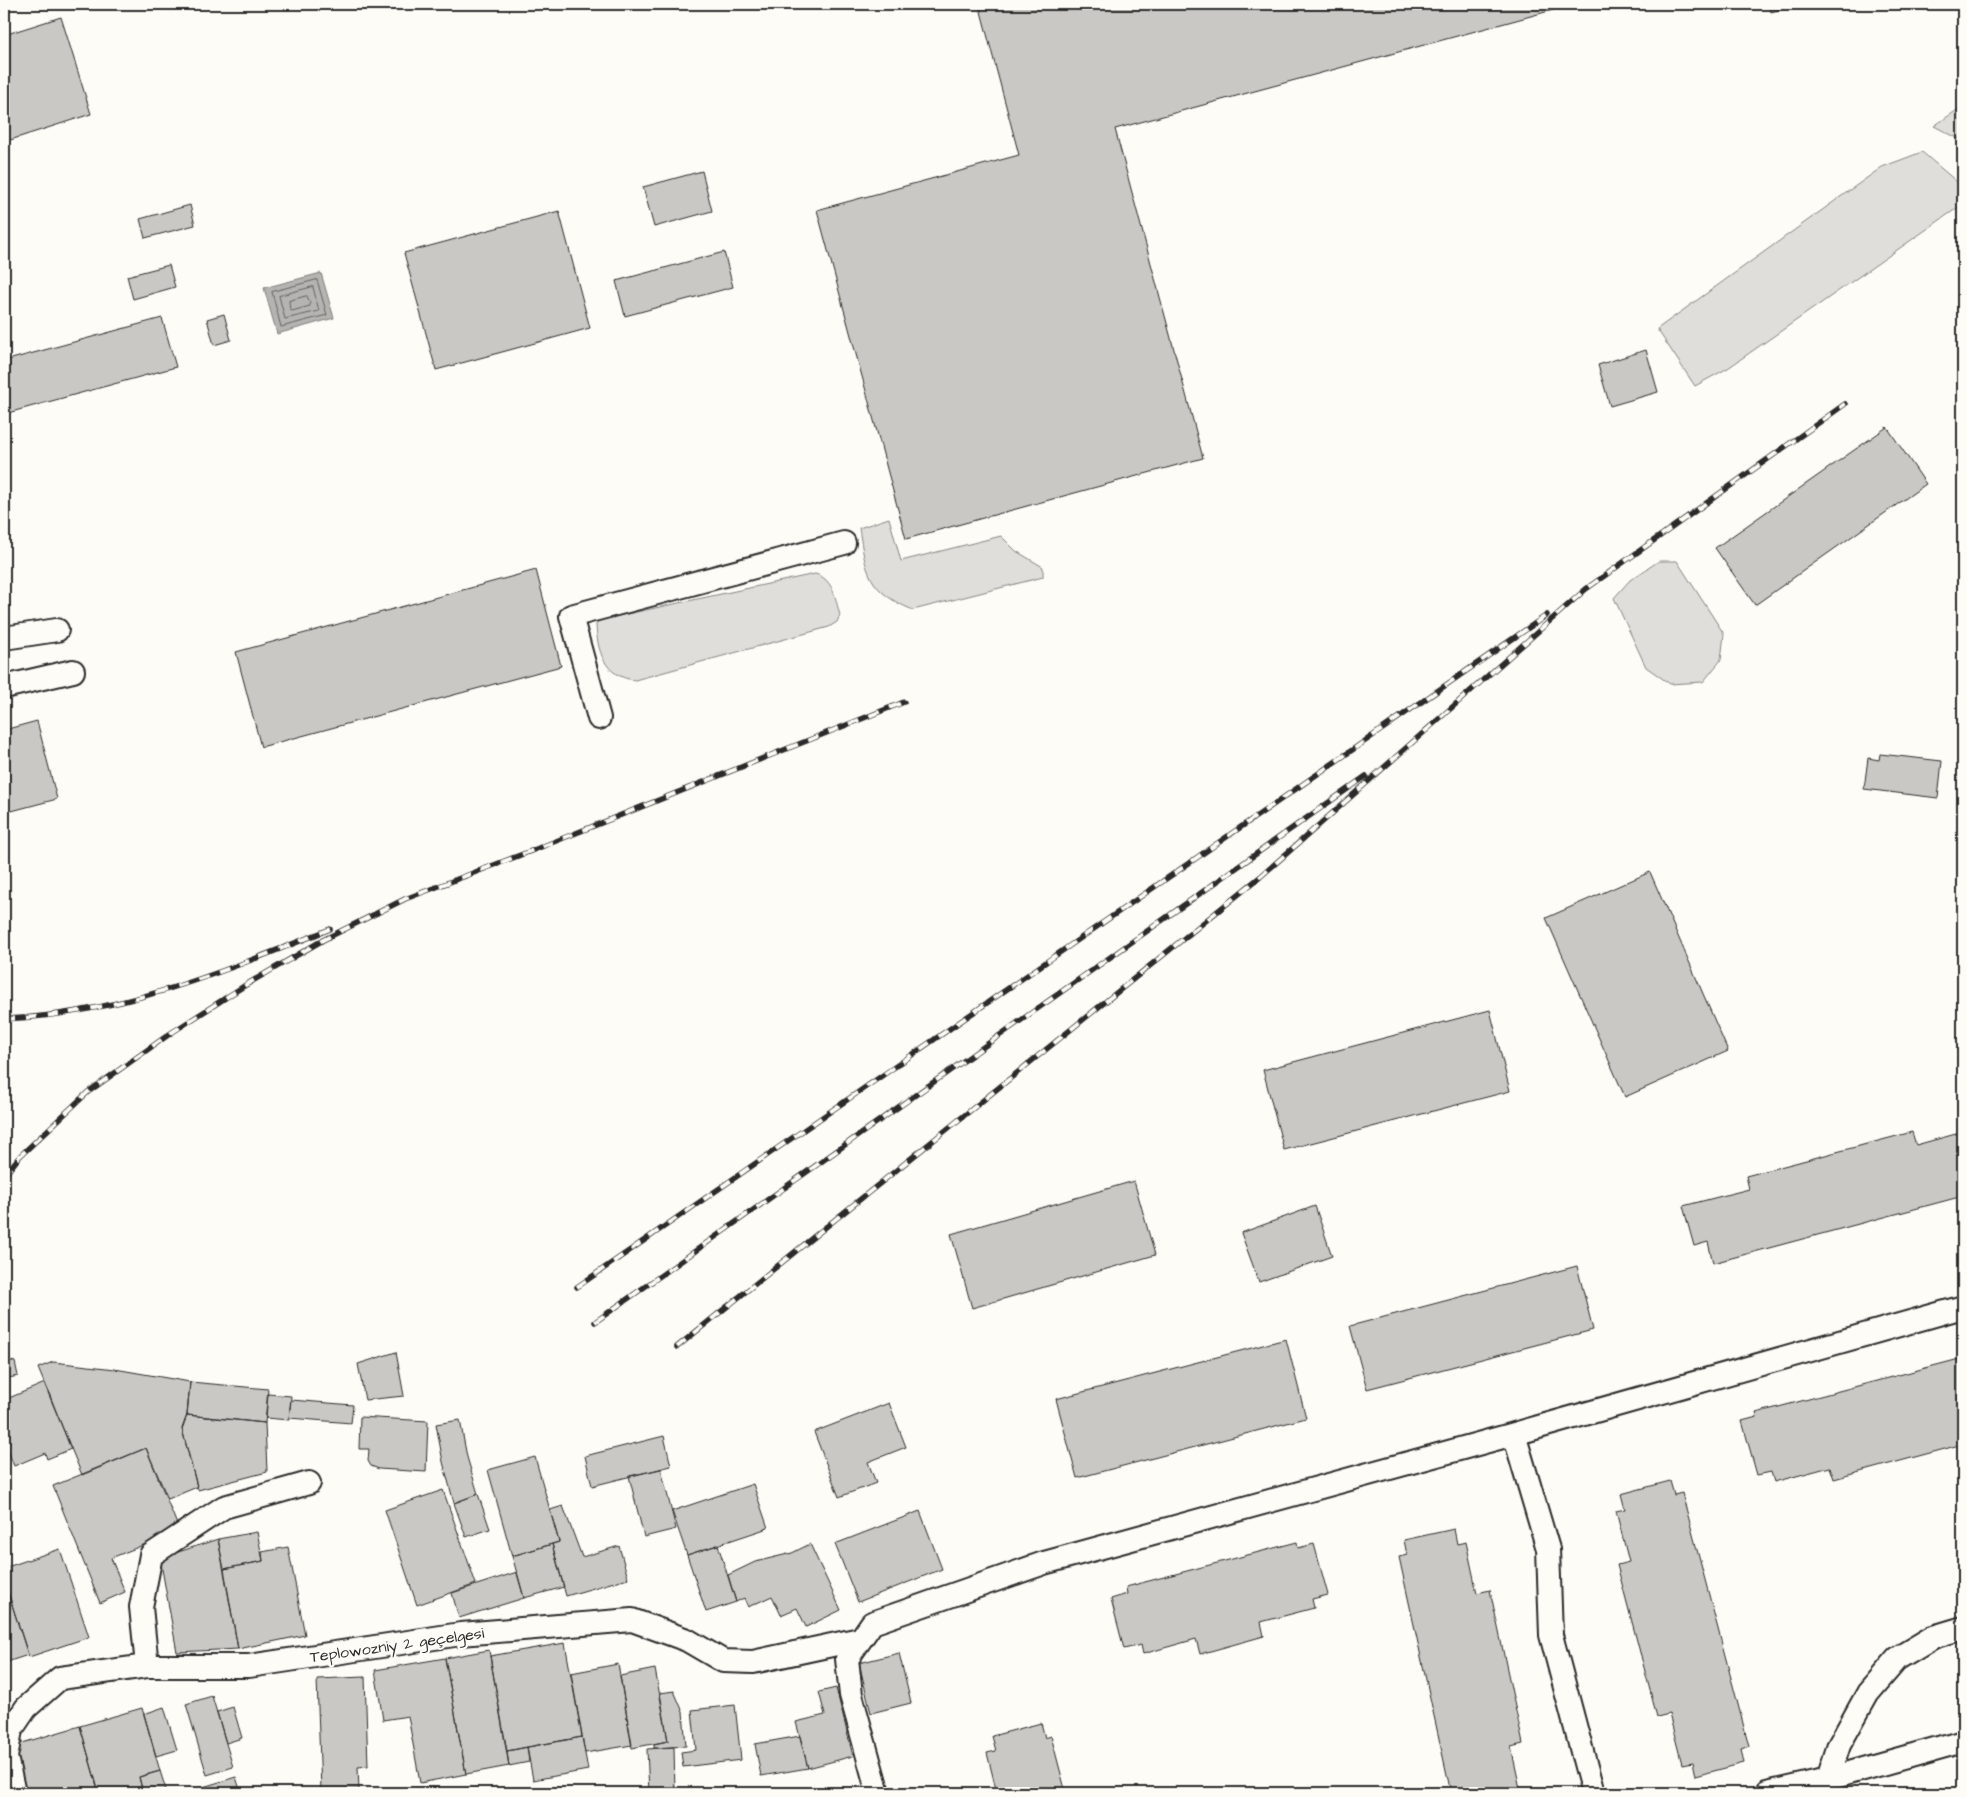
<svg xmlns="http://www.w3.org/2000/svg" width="1967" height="1797" viewBox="0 0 1967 1797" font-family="'Architects Daughter',sans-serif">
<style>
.green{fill:#dfdeda;stroke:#858482}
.water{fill:#b5b4b1;stroke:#7e7d7b}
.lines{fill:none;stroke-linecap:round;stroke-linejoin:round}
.shore{stroke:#626261;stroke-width:1}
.building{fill:#c9c8c4;stroke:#2b2b2b}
.service-casing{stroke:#2b2b2b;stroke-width:26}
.service{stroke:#fdfcf7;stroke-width:22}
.rail-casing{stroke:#2b2b2b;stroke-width:5.5}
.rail{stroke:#fdfcf7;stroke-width:4;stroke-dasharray:11;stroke-linecap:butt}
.labels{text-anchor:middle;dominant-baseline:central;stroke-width:4.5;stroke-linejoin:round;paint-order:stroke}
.street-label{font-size:16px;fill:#2b2b2b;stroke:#fdfcf7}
</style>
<rect width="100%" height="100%" fill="#fdfcf7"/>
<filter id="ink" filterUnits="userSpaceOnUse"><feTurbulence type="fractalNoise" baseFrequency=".02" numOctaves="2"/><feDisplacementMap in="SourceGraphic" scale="10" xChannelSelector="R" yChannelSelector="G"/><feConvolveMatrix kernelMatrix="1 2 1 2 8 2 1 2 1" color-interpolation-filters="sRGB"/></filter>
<g filter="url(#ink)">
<path class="green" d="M1963 106V141L1934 126Z
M1922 152 1963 187V204L1728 368 1695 386 1657 329 1882 167Z
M889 518 901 561 1001 536 1016 551 1043 567V577L913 610C867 591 866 572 859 528Z
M1659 561H1677L1724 634 1721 660 1703 682 1670 684 1646 667 1614 598 1630 580Z
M815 574C834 579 835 599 840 615L837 622 829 627 635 680C604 677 597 650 596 624L599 620Z"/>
<path class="water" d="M321 273 334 318 277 334 264 288Z"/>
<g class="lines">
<path class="shore" d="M317 280 327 315 281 327 272 292Z
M313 287 319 311 285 319 279 296Z
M307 296 310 303V306L292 311 290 310 289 301Z"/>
</g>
<path class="building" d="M979 4H1575L1115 129 1203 458 906 539 817 210 1019 155Z
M1769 4H1801L1771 12Z
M61 17 91 114 4 142V35Z
M702 171 712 211 654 227 643 187Z
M190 205 195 225 145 238 140 219Z
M559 211 590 328 436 370 404 253Z
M724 252 733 287 625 316 616 281Z
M169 265 175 287 133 299 127 276Z
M224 314 231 340 214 345 207 319Z
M162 318 176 367 4 414V361Z
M1646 350 1658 392 1610 406 1598 365Z
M1887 427 1926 484 1755 605 1715 548Z
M536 570 561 666 261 747 236 652Z
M37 721 57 799 4 813V730Z
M1880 754 1942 761 1938 798 1864 789 1868 758 1879 760Z
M1650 872 1728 1051 1625 1097 1546 918Z
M1490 1010 1510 1091 1284 1150 1263 1070Z
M1912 1132 1916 1145 1963 1132V1196L1713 1263 1708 1242 1694 1246 1683 1206 1749 1189 1746 1176Z
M1134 1181 1155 1255 972 1308 951 1234Z
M1315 1206 1332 1256 1259 1282 1241 1233Z
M1577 1266 1593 1330 1367 1389 1350 1326Z
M1286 1339 1306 1418 1077 1478 1056 1399Z
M396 1352 404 1396 365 1400 358 1364Z
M1963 1358V1444L1834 1479 1830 1467 1774 1482 1771 1472 1757 1475 1742 1421 1757 1417 1756 1413Z
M4 1359 15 1362 18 1376 4 1379Z
M53 1362 115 1369 190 1382 187 1415 182 1429 197 1487 168 1499 146 1448 82 1475 38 1368Z
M190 1382 268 1389 265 1423 187 1415Z
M45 1383 71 1449 47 1459 45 1453 14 1466 4 1441V1400Z
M268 1394 291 1396 289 1420 266 1418Z
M291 1400 353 1405 351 1423 289 1418Z
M889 1403 906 1447 868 1462 876 1483 839 1497 814 1432Z
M187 1415 265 1423 267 1472 198 1490 182 1429Z
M360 1417 428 1421 426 1472 379 1469 371 1466 368 1461 369 1449H359Z
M460 1420 467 1457 478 1494 454 1503 443 1462 436 1424Z
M664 1436 671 1466 592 1486 585 1456Z
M146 1448 178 1527 168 1535 111 1558 125 1592 100 1603 53 1486Z
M535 1457 559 1542 512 1556 488 1470Z
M661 1469 676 1529 644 1537 629 1476Z
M1670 1481 1674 1495 1682 1493 1749 1746 1741 1749 1744 1763 1695 1776 1692 1762 1682 1764 1669 1714 1657 1717 1617 1565 1629 1562 1616 1511 1625 1509 1621 1494Z
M753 1484 768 1528 687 1555 672 1511Z
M443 1490 476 1584 417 1605 385 1510Z
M478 1494 490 1529 466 1537 454 1503Z
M563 1506 582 1557 619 1546 628 1578 566 1596 552 1544 559 1542 550 1510Z
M920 1511 942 1569 858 1602 835 1544Z
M1454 1529 1457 1544 1466 1542 1477 1593 1490 1590 1523 1744 1511 1747 1521 1793H1451L1399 1557 1407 1555 1404 1540Z
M257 1532 263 1561 224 1569 218 1539Z
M218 1539 238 1649 177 1652 160 1558Z
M1297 1542 1298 1548 1314 1544 1328 1595 1312 1599 1314 1608 1261 1622 1264 1636 1200 1654 1196 1639 1143 1654 1141 1645 1124 1649 1111 1599 1127 1594 1126 1587Z
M552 1544 564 1587 524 1598 512 1556Z
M810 1544 841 1610 806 1627 797 1608 781 1615 772 1596 748 1607 744 1598 736 1602 728 1575 755 1562 792 1553Z
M718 1545 736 1602 706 1612 687 1555Z
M288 1547 305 1635 238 1649 224 1569 263 1561 262 1552Z
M60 1549 89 1637 29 1657 4 1580V1568Z
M517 1572 524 1598 459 1618 452 1593Z
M5 1583 28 1655 4 1663V1584Z
M565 1643 582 1737 507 1751 490 1656Z
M489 1650 509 1766 466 1774 445 1658Z
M899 1653 911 1703 871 1713 859 1663Z
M445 1658 466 1774 420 1783 408 1716 383 1720 375 1670Z
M618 1664 632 1745 585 1753 571 1673Z
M655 1669 668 1741 632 1748 620 1676Z
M365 1677 368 1766 358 1767 359 1790 321 1791 317 1679Z
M836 1688 853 1756 808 1768 796 1722 825 1715 819 1692Z
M674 1691 683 1712 686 1746 654 1748V1744L668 1741 660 1693Z
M212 1696 233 1767 207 1775 186 1704Z
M735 1705 741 1760 683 1767 681 1752 696 1750 692 1710Z
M164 1707 177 1750 156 1756 144 1714Z
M233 1707 242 1738 226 1743 217 1712Z
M142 1708 160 1771 139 1777 143 1793H99L80 1726Z
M1041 1723 1045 1738 1051 1736 1066 1793H997L987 1753 996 1751 992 1736Z
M80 1726 99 1793H26L12 1746Z
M800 1736 808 1768 761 1776 755 1744Z
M582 1737 588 1770 533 1780 527 1747Z
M527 1747 529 1762 509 1766 507 1751Z
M674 1747 675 1793H649L647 1749Z
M160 1771 167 1793H143L139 1777Z
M236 1777 241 1793H183Z
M476 1788 477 1793H450Z"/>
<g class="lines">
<defs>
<path id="service" d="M4 638 57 630
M4 687 73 671
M599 718 571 616 844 543
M1514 1434 1548 1549 1551 1635 1593 1793
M147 1666 141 1607 151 1555 224 1507 309 1483
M1828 1779 1839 1745 1868 1693 1898 1658 1933 1637 1963 1628
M14 1793 6 1757 11 1730 26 1708 60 1678 147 1666H249L461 1634 632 1620 687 1640 723 1661 753 1662 860 1639
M878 1793 851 1695 847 1659 872 1623 1044 1563 1514 1434 1963 1307
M1767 1793 1828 1779 1963 1741"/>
</defs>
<use href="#service" class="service-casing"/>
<use href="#service" class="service"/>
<defs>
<path id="rail" d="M4 1019C122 1014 222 972 330 929
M4 1176 20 1156 88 1092 171 1033 244 986 323 940 405 899 531 851 904 702
M577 1287 1547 615
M595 1322 1366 776
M677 1347 1260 877 1586 589 1845 404"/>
</defs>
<use href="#rail" class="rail-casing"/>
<use href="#rail" class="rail"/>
</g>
</g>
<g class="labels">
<g class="street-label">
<text transform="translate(397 1645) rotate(-8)">Teplowozniy 2 geçelgesi</text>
</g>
</g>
<rect width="1967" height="1797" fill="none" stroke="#fdfcf7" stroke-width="20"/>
<rect x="10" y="10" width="1947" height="1777" fill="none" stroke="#2b2b2b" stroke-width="2" filter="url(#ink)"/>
</svg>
